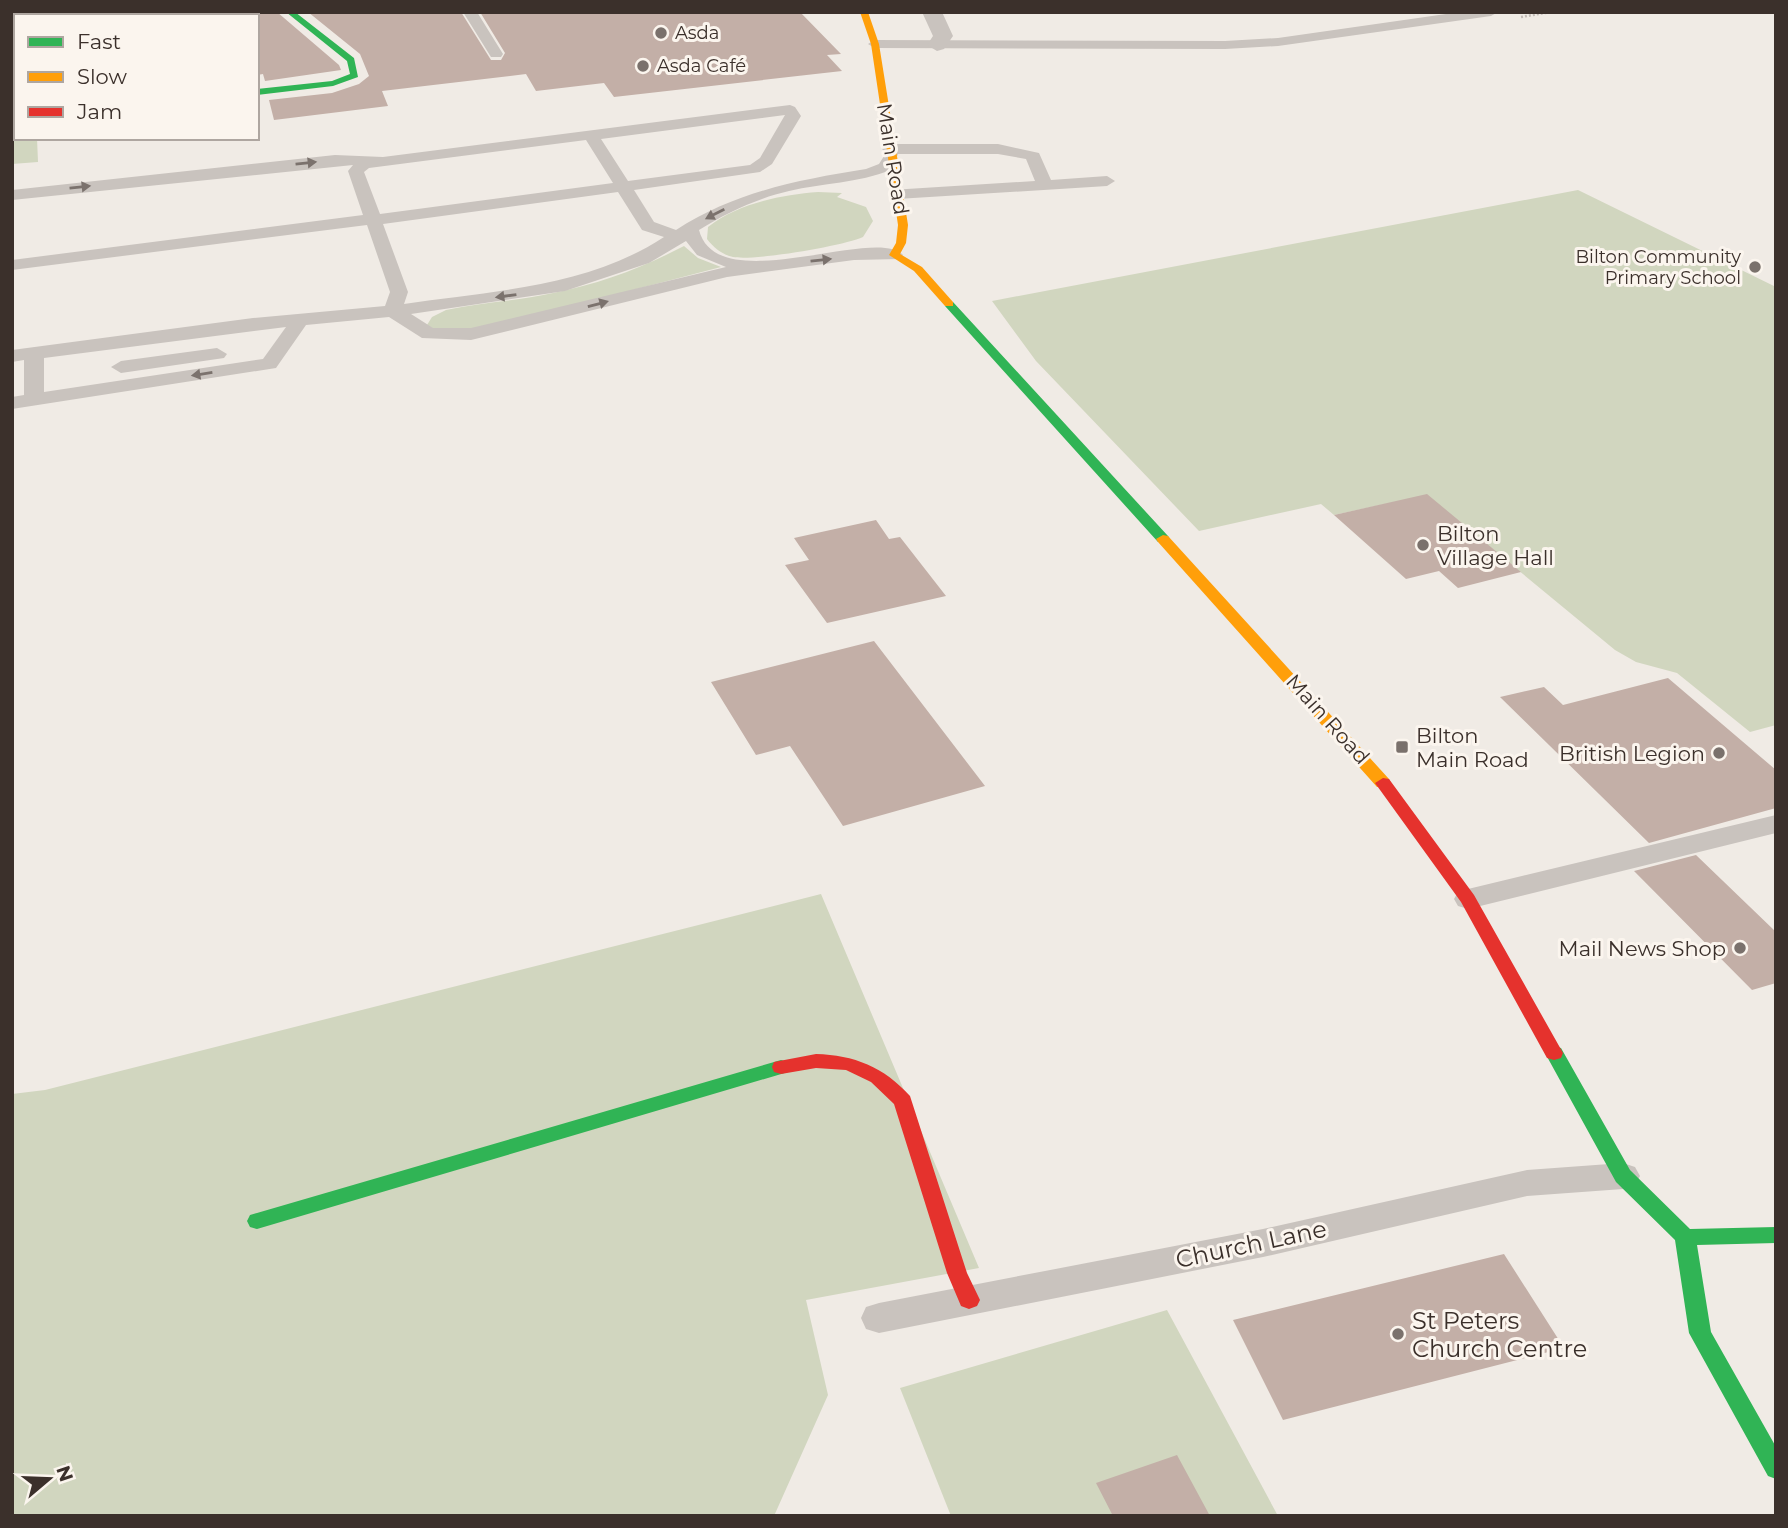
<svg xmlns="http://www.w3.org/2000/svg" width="1788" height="1528" viewBox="0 0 1788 1528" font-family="Montserrat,sans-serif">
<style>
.green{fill:#d1d6bf}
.building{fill:#c3afa7}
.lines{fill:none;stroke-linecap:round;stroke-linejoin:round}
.path{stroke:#c2bbb6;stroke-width:2.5;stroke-dasharray:2 2;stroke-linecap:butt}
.lane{fill:#c9c3be;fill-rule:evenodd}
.street{fill:#c9c3be;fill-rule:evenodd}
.fast{fill:#30b455;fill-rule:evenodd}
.slow{fill:#ff9f0a;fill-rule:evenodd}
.jam{fill:#e5322d;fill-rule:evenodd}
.oneway{fill:#7b726d}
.poi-dot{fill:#7a716c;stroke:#fbf5ee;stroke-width:2.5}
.labels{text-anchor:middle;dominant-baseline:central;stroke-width:6;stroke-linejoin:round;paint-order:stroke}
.far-poi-label{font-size:18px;fill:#3b302b;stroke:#fbf5ee;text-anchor:start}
.street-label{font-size:21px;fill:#3b302b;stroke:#fbf5ee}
.poi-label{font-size:21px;fill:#3b302b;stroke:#fbf5ee;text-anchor:start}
.near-street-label{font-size:24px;fill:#3b302b;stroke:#fbf5ee}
.near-poi-label{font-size:24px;fill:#3b302b;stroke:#fbf5ee;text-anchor:start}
</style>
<rect width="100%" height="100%" fill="#f0ebe5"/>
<path class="green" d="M16 123V138H37L38 162 12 164V124Z
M1578 190 1776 287V725L1750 732 1677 673 1636 662 1615 650 1427 495 1334 515 1321 504 1199 531 1036 361 992 301Z
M818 192 842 193 837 197 866 207 873 221 863 237C843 246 755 261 733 257 721 254 714 248 707 239L708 227C738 203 781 195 818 192Z
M684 246 698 258 721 267 449 338 427 325 432 317 446 310C481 302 518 301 553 293 599 284 642 268 684 246Z
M821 894 979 1268 806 1300 828 1395 774 1516H12V1094L45 1090Z
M1167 1310 1278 1516H951L900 1388Z"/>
<path class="building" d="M257 12H277L339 65 341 70 265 81 263 74 257 75Z
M308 12H461L491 60H501L505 53 480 12H800L841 54 827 55 842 71 614 97 604 83 536 91 526 74 382 91 388 106 274 120 269 100 332 93 359 84 369 76 360 54Z
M1427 494 1521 572 1458 588 1439 571 1406 579 1334 515Z
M876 520 889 539 900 537 946 596 827 623 785 565 809 560 794 538Z
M874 641 985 786 843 826 790 746 756 755 711 682Z
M1668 678 1776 770V808L1649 843 1500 697 1544 687 1563 705Z
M1696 855 1776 932V983L1752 990 1634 871Z
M1504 1254 1564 1348 1283 1420 1233 1320Z
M1177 1455 1210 1516H1113L1096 1483Z"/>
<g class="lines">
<path class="path" d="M1521 17 1551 12"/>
<path class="lane" d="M463 12H477L503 54 501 57H491Z
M1460 12H1498L1491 16 1278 46 1225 49 875 48 868 44 875 40 1225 41 1278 38Z
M790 105 795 107 801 116 772 164 760 172 634 190 654 222 676 230C735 192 797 180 866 169L879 164 886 153 882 149 890 144H998L1039 153 1051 180 1107 176 1115 181 1107 186 897 199 889 194 891 190 1035 181 1026 159 998 154H898L891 170C858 183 823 183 789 191 758 198 726 213 699 230 717 300 876 225 903 255L900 259 854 260 727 277 471 340 422 338 389 317 306 325 276 368 12 409V397L24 395V360L12 362V350L253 318 385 306 390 292 367 225 12 270V260L363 215 348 171 353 165 12 200V190L335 155 383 157ZM785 115 760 158 750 165 628 181 601 139ZM586 140 613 183 380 214 364 172 369 168ZM618 192 642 230 664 237C588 287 493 291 404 304L408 292 383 224ZM686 241 697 255 726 267 471 328H433L411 314 565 291 649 263ZM286 327 263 359 44 392V358Z
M217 348 227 354 224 358 121 373 111 367 121 361Z
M1776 815V833L1468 909 1458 906 1454 899 1458 892 1468 889Z
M1623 1163 1635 1167 1640 1176 1635 1185 1623 1189 1527 1196 1263 1257 879 1333 866 1329 861 1318 866 1307 879 1303 1263 1229 1527 1170Z"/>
<path class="street" d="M44 12H64V16H44Z
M922 12H942L953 36 944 49 937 51 927 45 933 36Z"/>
<path class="fast" d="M286 12H295L354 58 358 77 333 86 257 95V89L332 81 350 74 347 61Z
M945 302H953L1168 536 1170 539 1168 542H1158L945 306Z
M1554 1046 1561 1048 1630 1170 1690 1229 1776 1227V1243L1697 1245 1711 1332 1776 1447V1479L1768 1476 1689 1333 1675 1240 1616 1182 1545 1053 1547 1048Z
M781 1060 788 1062 790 1067 788 1072 257 1229 250 1227 247 1221 250 1215 257 1213Z"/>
<path class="slow" d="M860 12H868L879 44 908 225 906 243 900 254 922 267 953 302V306H945L914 271 889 255 896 243 898 225 871 44Z
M1163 535 1168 536 1389 779 1391 783 1389 787H1377L1158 542 1156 539Z"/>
<path class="jam" d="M1383 778 1389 779 1474 895 1563 1053 1561 1058 1554 1060 1547 1058 1461 902 1375 783Z
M816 1054C854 1055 884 1067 910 1096L967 1273 980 1300 977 1306 969 1309 961 1306 947 1273 894 1104 871 1082 846 1070 816 1068 781 1074 774 1072 772 1067 774 1062Z"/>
</g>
<defs><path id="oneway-solid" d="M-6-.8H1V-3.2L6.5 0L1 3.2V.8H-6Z" transform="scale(1.75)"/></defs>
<g class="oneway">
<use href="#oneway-solid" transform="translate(306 163) rotate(-6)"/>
<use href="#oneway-solid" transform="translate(80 187) rotate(-6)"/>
<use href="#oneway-solid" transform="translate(715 214) rotate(153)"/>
<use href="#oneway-solid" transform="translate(821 260) rotate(-6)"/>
<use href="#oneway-solid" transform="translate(506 296) rotate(172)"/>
<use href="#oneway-solid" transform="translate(598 304) rotate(-15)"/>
<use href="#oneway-solid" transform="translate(202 374) rotate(171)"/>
</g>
<g class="poi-dot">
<circle cx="661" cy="33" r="7"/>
<circle cx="643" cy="66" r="7"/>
<circle cx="1755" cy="267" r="7"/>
<circle cx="1423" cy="545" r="7"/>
<rect x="1395" y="740" width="14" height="14" rx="3.5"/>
<circle cx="1719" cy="753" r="7"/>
<circle cx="1740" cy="948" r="7"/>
<circle cx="1398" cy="1334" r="7"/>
</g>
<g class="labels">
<g class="far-poi-label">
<text x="675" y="33">Asda</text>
<text x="657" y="66">Asda Café</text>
<text x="1741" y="257" text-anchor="end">Bilton Community<tspan x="1741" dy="21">Primary School</tspan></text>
</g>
<g class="street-label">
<text transform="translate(893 159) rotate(81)">Main Road</text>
<text transform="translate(1328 719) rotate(48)">Main Road</text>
</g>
<g class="poi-label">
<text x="1437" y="533">Bilton<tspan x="1437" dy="24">Village Hall</tspan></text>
<text x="1416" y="735">Bilton<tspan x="1416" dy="24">Main Road</tspan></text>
<text x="1705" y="753" text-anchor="end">British Legion</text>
<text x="1726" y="948" text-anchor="end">Mail News Shop</text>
</g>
<g class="near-street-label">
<text transform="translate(1251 1244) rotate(-12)">Church Lane</text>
</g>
<g class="near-poi-label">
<text x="1412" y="1320">St Peters<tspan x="1412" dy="28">Church Centre</tspan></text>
</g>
</g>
<rect width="1788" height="1528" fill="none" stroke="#3b302b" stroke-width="28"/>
<rect x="14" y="14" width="245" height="126" fill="#fbf5ee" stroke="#aea6a0" stroke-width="2"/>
<rect x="28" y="37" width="35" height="10" fill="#30b455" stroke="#aea6a0" stroke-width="2"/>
<text x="77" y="49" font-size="21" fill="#3b302b">Fast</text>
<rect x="28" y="72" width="35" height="10" fill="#ff9f0a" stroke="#aea6a0" stroke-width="2"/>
<text x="77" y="84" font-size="21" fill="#3b302b">Slow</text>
<rect x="28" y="107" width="35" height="10" fill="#e5322d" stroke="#aea6a0" stroke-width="2"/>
<text x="77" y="119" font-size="21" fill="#3b302b">Jam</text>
<g transform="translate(49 1479) rotate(71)" stroke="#fbf5ee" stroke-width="5" paint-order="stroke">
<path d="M0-5L12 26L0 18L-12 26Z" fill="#3b302b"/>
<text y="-10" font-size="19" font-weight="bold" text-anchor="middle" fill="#3b302b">N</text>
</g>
</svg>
